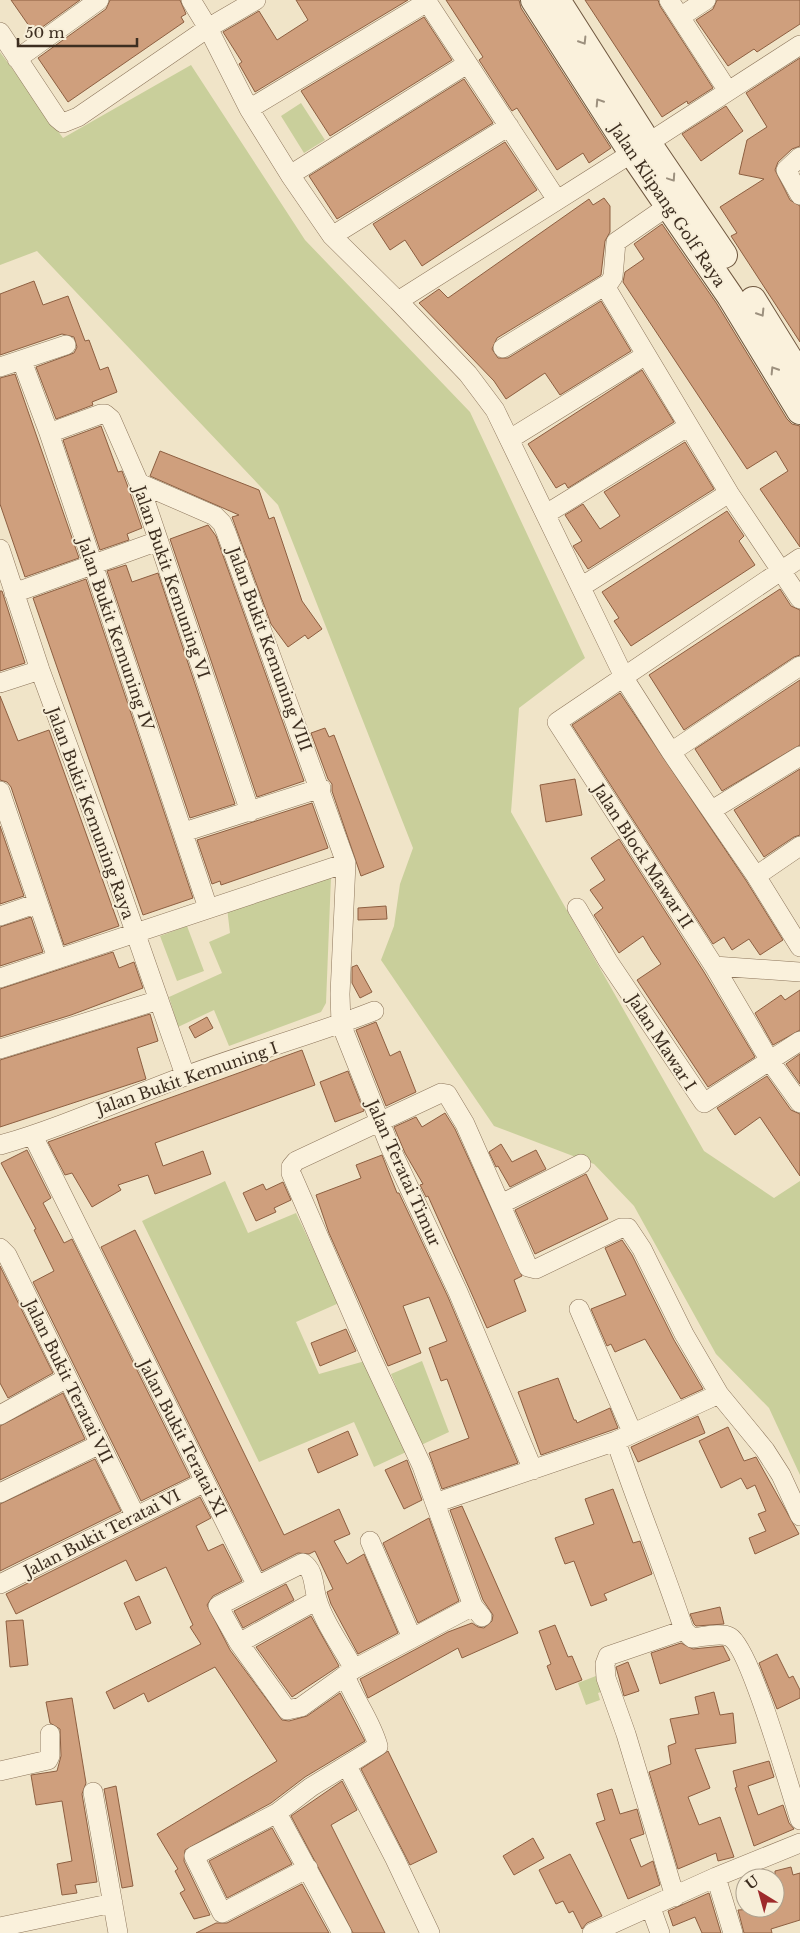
<svg xmlns="http://www.w3.org/2000/svg" width="800" height="1933" viewBox="0 0 800 1933" font-family="'Libre Baskerville',serif">
<style>
.green{fill:#c9cf9b}
.building{fill:#cf9f7d;stroke:#8d5f41}
.lines{fill:none;stroke-linecap:round;stroke-linejoin:round}
.minor-casing{stroke:#8d765c;stroke-width:20}
.secondary-casing{stroke:#6f573f;stroke-width:28}
.minor{stroke:#faf1dc;stroke-width:19}
.secondary{stroke:#faf1dc;stroke-width:26}
.oneway{stroke:#9c907e}
.labels{text-anchor:middle;dominant-baseline:central;stroke-width:4;stroke-linejoin:round;paint-order:stroke}
.street-label{font-size:16px;fill:#3d2e20;stroke:#f7eed8}
</style>
<rect width="100%" height="100%" fill="#f0e4c8"/>
<path class="green" d="M0 52 63 138 191 65 305 240 470 412 585 658 519 708 511 812 704 1151 774 1198 800 1181V1475L769 1408 716 1354 634 1206 594 1164 494 1126 381 960 394 926 400 884 413 848 278 505 37 251 0 265Z
M301 103 325 140 304 153 281 116Z
M331 877 326 1003 321 1012 229 1046 214 1010 178 1027 169 997 222 973 209 942 230 933 227 908Z
M187 926 204 971 177 981 160 936Z
M225 1181 248 1233 296 1213 339 1303 296 1322 319 1374 365 1361 388 1415 405 1408 391 1374 422 1361 449 1432 374 1467 354 1422 259 1462 142 1221Z
M601 1674 606 1690 598 1693 600 1700 586 1705 578 1683Z"/>
<path class="building" d="M11 0H80L34 33Z
M110 0H180L186 14 181 17 184 22 68 102 38 58 106 9Z
M296 0H408L255 92 239 64 242 62 223 32 259 11 277 40 308 20Z
M446 0H519L521 8 611 148 589 163 583 153 557 170 517 108 512 111 479 60 483 57Z
M585 0H658L660 6 713 88 688 104 687 101 662 117Z
M717 0H800V24L757 52 754 49 728 66 696 20 713 9Z
M424 17 452 60 330 136 301 91Z
M800 58V146L792 149 778 162 775 170 790 200 800 206V342L731 236 737 233 720 207 764 179 739 174 747 140 767 127 746 93Z
M464 79 493 123 337 219 309 176Z
M726 106 743 131 701 161 682 134Z
M505 142 537 190 422 266 405 240 390 250 373 224Z
M604 198 610 206V232L605 241 601 275 497 338 492 349 498 358H508L601 301 631 351 560 395 545 373 506 399 494 381 419 303 439 289 448 298 589 199 593 205Z
M662 224 717 304 787 419 792 424 800 426V547L760 489 788 471 776 451 747 469 623 282 625 272 644 259 634 244Z
M34 281 43 305 68 296 85 341 89 340 100 370 108 367 117 392 92 402 93 405 56 419 36 367 74 353 77 347 74 337 62 334 0 355V294Z
M642 370 674 422 568 488 565 483 556 488 528 444Z
M15 374 79 558 25 577 0 504V378Z
M101 426 118 472 122 471 128 487 142 528 127 534 129 540 100 550 63 440Z
M685 442 714 489 588 569 573 546 582 541 565 515 583 504 600 529 620 516 604 492Z
M160 451 259 490 269 519 274 517 302 601 322 629 308 639 305 635 288 647 271 624 232 517 239 515 150 476Z
M727 511 744 536 739 541 755 565 631 646 614 621 619 618 602 592Z
M208 525 216 536 304 781 257 797 170 539Z
M126 565 132 582 158 573 235 804 190 818 107 571Z
M86 579 193 898 143 915 33 598Z
M780 589 791 606 800 610V655L794 657 684 730 649 675Z
M0 591H2L25 663 0 671Z
M800 680V745L722 791 695 749Z
M620 693 747 882 783 940 760 955 749 939 732 950 724 937 713 944 572 725Z
M0 696 18 741 49 730 119 926 64 945 11 787 7 782 0 780Z
M325 728 329 737 334 735 384 867 361 876 332 791V784L328 779 311 733Z
M800 769V835L794 837 764 857 734 810Z
M575 779 582 815 546 822 540 785Z
M312 803 328 848 221 885 220 881 212 884 197 840Z
M0 826 24 896 0 904Z
M619 839 704 972 755 1057 708 1087 637 980 661 964 652 951 643 936 619 953 594 915 603 908 590 890 605 880 591 858Z
M386 906 387 919 358 920V908Z
M31 917 43 952 0 966V927Z
M113 952 119 968 134 962 143 988 71 1015 0 1037V989Z
M357 965 372 992 360 998 352 983V967Z
M800 990V1030L773 1045 755 1013 781 995 785 1000Z
M150 1014 158 1041 137 1048 146 1079 0 1127V1060Z
M207 1017 213 1028 195 1038 189 1027Z
M376 1022 390 1056 400 1051 416 1092 386 1106 356 1030Z
M302 1050 315 1085 155 1143 163 1166 203 1151 211 1174 155 1194 148 1175 118 1185 121 1190 92 1207 72 1173 65 1175 48 1142Z
M800 1054V1084L786 1064Z
M348 1071 364 1111 335 1122 320 1082Z
M767 1076 791 1110 800 1114V1176L760 1117 735 1135 717 1108Z
M445 1113 455 1129 522 1276 514 1280 526 1311 487 1328 428 1196 426 1197 420 1185 423 1184 405 1153 394 1127 416 1117 422 1127Z
M501 1144 512 1162 536 1150 546 1169 510 1187 498 1166 496 1167 489 1152Z
M27 1150 51 1198 43 1203 64 1243 72 1239 190 1477 141 1501 33 1282 54 1271 34 1230 36 1229 1 1163Z
M382 1155 397 1193H399L448 1297 518 1463 442 1489 429 1453 469 1438 447 1379 441 1381 429 1348 447 1341 429 1297 403 1306 421 1353 388 1366 329 1233 316 1195 361 1178 356 1165Z
M586 1174 608 1219 535 1254 515 1210Z
M283 1182 291 1200 274 1208 276 1212 256 1221 243 1193 263 1184 266 1190Z
M135 1230 284 1535 339 1509 350 1534 334 1541 347 1564 364 1554 398 1633 358 1654 331 1604 327 1592 333 1589 315 1551 309 1554 298 1553 262 1571 101 1247Z
M622 1240 632 1255 674 1340 703 1389 681 1399 645 1339 615 1352 611 1344 607 1346 591 1309 626 1295 605 1248Z
M0 1266 53 1373 8 1398 0 1383Z
M346 1329 356 1351 320 1366 311 1343Z
M558 1378 574 1420H576L577 1423 610 1408 618 1428 541 1455 518 1392Z
M63 1393 85 1439 0 1480V1426Z
M698 1416 705 1433 638 1462 631 1447Z
M728 1427 744 1461 756 1457 799 1534 755 1554 749 1538 766 1531 758 1514 766 1511 755 1485 747 1489 741 1478 721 1488 699 1441Z
M348 1431 358 1455 318 1473 308 1449Z
M95 1459 121 1511 0 1571V1504Z
M407 1460 422 1500 404 1509 385 1470Z
M613 1489 633 1543 640 1541 652 1574 604 1594 607 1600 591 1606 574 1561 565 1564 555 1538 594 1524 585 1499Z
M200 1497 211 1518 196 1526 208 1551 223 1544 242 1581 213 1596 207 1605 230 1650 282 1720 289 1721 307 1716 340 1693 365 1741 305 1777 271 1803 185 1850 184 1861 210 1915 194 1919 180 1893 185 1890 175 1871 178 1869 157 1834 277 1761 215 1667 148 1702 144 1693 114 1709 106 1692 201 1644 190 1627 193 1625 166 1567 136 1581 126 1560 16 1614 6 1594Z
M462 1506 518 1633 462 1658 458 1648 368 1698 360 1679 448 1632 472 1623 478 1627 484 1628 492 1621 493 1615 483 1600 450 1510Z
M429 1518 459 1601 418 1623 383 1543Z
M286 1584 294 1600 243 1628 234 1611Z
M139 1596 151 1623 136 1630 124 1603Z
M720 1607 724 1624 696 1626 694 1624 690 1614Z
M311 1616 339 1666 292 1697 256 1647Z
M23 1620 28 1665 10 1667 6 1621Z
M555 1625 568 1657 572 1656 582 1680 556 1690 547 1666 551 1664 539 1631Z
M681 1643 693 1649 723 1646 730 1660 660 1684 651 1653Z
M777 1654 789 1678 793 1676 800 1690V1698L777 1709 759 1663Z
M628 1662 639 1691 624 1696 616 1667Z
M714 1692 720 1715 733 1713 736 1743 695 1749 710 1788 688 1797 699 1825 720 1817 734 1857 718 1861 716 1853 678 1869 649 1772 671 1764 668 1746 676 1743 670 1719 699 1714 695 1697Z
M72 1698 86 1783 82 1794 97 1882 75 1885 77 1893 62 1895 57 1864 72 1861 62 1801 36 1805 31 1775 57 1771 61 1756 60 1729 50 1723 46 1702Z
M388 1751 437 1852 410 1865 361 1769Z
M769 1761 774 1777 748 1786 758 1815 783 1805 789 1823 794 1829 754 1846 735 1788 737 1787 733 1771Z
M342 1781 357 1810 331 1825 385 1933H353L291 1816Z
M116 1786 133 1886 122 1888 104 1789Z
M612 1789 620 1814 637 1809 644 1834 630 1839 641 1867 653 1861 660 1885 628 1899 596 1823 605 1820 597 1794Z
M272 1828 292 1864 227 1898 209 1861Z
M533 1838 544 1858 514 1875 503 1856Z
M570 1854 602 1916 587 1923 582 1929 573 1911 569 1913 563 1901 556 1904 539 1870Z
M791 1867 793 1875 800 1873V1920L771 1929 772 1933H744L738 1910 775 1908V1871Z
M302 1884 329 1933H196L216 1923H227Z
M709 1893 721 1933H702L695 1917 673 1926 668 1911Z"/>
<g class="lines">
<defs>
<path id="minor" d="M191 0 208 28 249 109 290 175 332 236 398 301 468 374 495 410 627 683 671 752 756 876 800 947
M426 0 557 200
M669 0 728 91
M680 17 706 0
M0 32 57 118 63 123 78 117 208 28 256 0
M17 59 99 0
M249 109 427 2
M648 143 800 45
M800 157 786 170 800 195
M290 175 467 64
M332 236 509 126
M605 286 729 493 800 599
M398 301 632 153
M503 348 609 283 613 277 616 242 668 206
M22 361 49 433 208 908
M0 367 66 345
M49 433 101 414H105L111 419 139 483 250 812
M510 439 646 355
M139 483 215 516 222 523 226 532 346 863 340 994 341 1024 390 1147 458 1292 533 1470
M546 514 689 426
M0 549 40 670 110 860 185 1075
M800 558 557 722 714 966 770 1061 800 1103
M581 587 729 493
M14 593 158 541
M0 683 40 670
M671 752 800 666
M0 791 57 958
M712 810 800 756
M184 832 321 788
M756 876 800 846
M577 908 608 961 704 1103 800 1041
M0 916 38 903
M714 966 800 972
M0 978 346 863
M0 1049 159 1000
M33 1136 257 1586 303 1563C315 1571 313 1586 317 1599 324 1623 342 1647 354 1669
M0 1145C64 1127 125 1098 188 1075 250 1052 313 1035 374 1011
M501 1204 581 1164
M0 1248 7 1255 135 1515
M579 1309 632 1432
M0 1415 67 1378
M616 1441 719 1394 765 1450 781 1475 800 1516
M0 1493 100 1444
M435 1503 473 1606 482 1617
M370 1541 412 1638
M0 1584 205 1482
M317 1600 239 1643 287 1710 301 1707 354 1669 473 1606
M684 1630C663 1566 637 1504 616 1441L435 1503 422 1466 371 1357 291 1173V1167L296 1161 441 1093 447 1094 465 1124 528 1267 536 1269 621 1228H628L642 1249 684 1334 719 1394
M239 1643 218 1606 257 1586
M347 1766 395 1859 430 1933
M0 1771 48 1760 50 1756V1734
M93 1792 118 1933
M277 1813 342 1933
M308 1868 222 1913 194 1856 277 1813 311 1787 378 1746C371 1720 354 1700 345 1675
M716 1877 733 1933
M675 1897 626 1734 606 1678 605 1664 608 1656 684 1630 692 1638C703 1637 721 1632 730 1637 751 1649 790 1791 800 1820
M651 1908 660 1933
M0 1927 113 1903
M592 1933 716 1877 800 1843"/>
<path id="secondary" d="M534 0 632 153 730 296 800 411
M557 0 648 143 724 255
M753 300 800 376"/>
</defs>
<use href="#minor" class="minor-casing"/>
<use href="#secondary" class="secondary-casing"/>
<use href="#minor" class="minor"/>
<use href="#secondary" class="secondary"/>
</g>
<defs><path id="oneway-chevron" d="M-2-3.5L2.5 0L-2 3.5" fill="none" stroke-width="1.6" stroke-linecap="round" stroke-linejoin="round" transform="scale(1.25)"/></defs>
<g class="oneway">
<use href="#oneway-chevron" transform="translate(583 41) rotate(58)"/>
<use href="#oneway-chevron" transform="translate(599 102) rotate(-123)"/>
<use href="#oneway-chevron" transform="translate(672 178) rotate(56)"/>
<use href="#oneway-chevron" transform="translate(761 313) rotate(58)"/>
<use href="#oneway-chevron" transform="translate(774 370) rotate(-122)"/>
</g>
<g class="labels">
<g class="street-label">
<text transform="translate(668 205) rotate(56)">Jalan Klipang Golf Raya</text>
<text transform="translate(172 582) rotate(71)">Jalan Bukit Kemuning VI</text>
<text transform="translate(116 634) rotate(71)">Jalan Bukit Kemuning IV</text>
<text transform="translate(270 649) rotate(70)">Jalan Bukit Kemuning VIII</text>
<text transform="translate(91 813) rotate(70)">Jalan Bukit Kemuning Raya</text>
<text transform="translate(643 856) rotate(57)">Jalan Block Mawar II</text>
<text transform="translate(662 1042) rotate(57)">Jalan Mawar I</text>
<text transform="translate(187 1078) rotate(-19)">Jalan Bukit Kemuning I</text>
<text transform="translate(404 1173) rotate(66)">Jalan Teratai Timur</text>
<text transform="translate(69 1381) rotate(64)">Jalan Bukit Teratai VII</text>
<text transform="translate(183 1438) rotate(63)">Jalan Bukit Teratai XI</text>
<text transform="translate(102 1533) rotate(-27)">Jalan Bukit Teratai VI</text>
</g>
</g>
<g transform="translate(760 1893) rotate(323)"><circle r="24" fill="#f7eed8" stroke="#ada18e"/>
<path d="M0-4L9 19L0 12L-9 19Z" fill="#9e2a2b"/>
<text y="-8" font-size="14" font-weight="bold" text-anchor="middle" fill="#3d2e20">U</text>
</g>
<path d="M18 38v8h119v-8" fill="none" stroke="#3d2e20" stroke-width="2.5"/>
<text x="25" y="38" font-size="15" fill="#3d2e20" stroke="#f7eed8" stroke-width="4" paint-order="stroke">50 m</text>
</svg>
